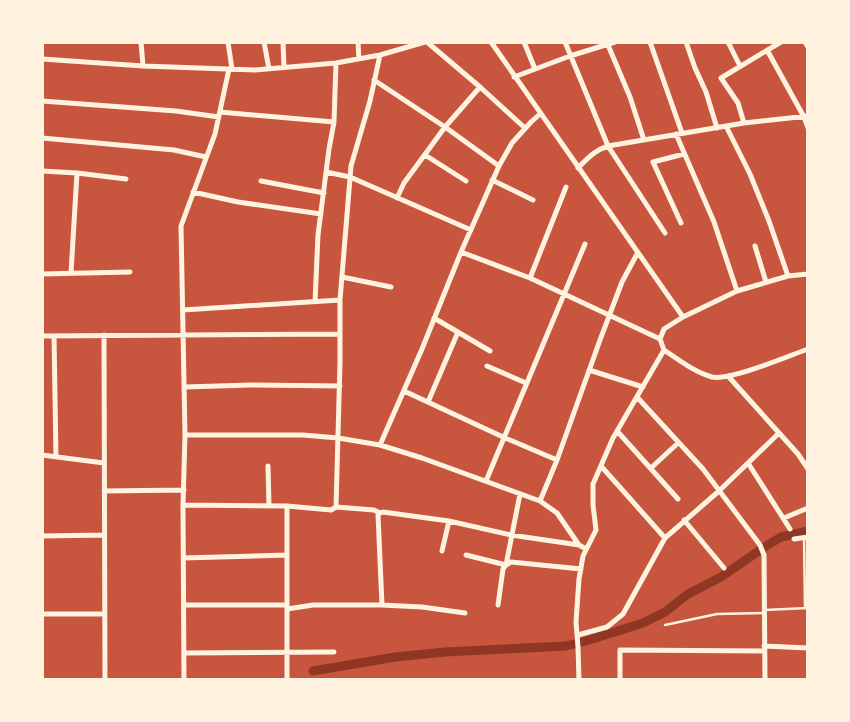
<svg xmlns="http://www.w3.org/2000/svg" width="850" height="722" viewBox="0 0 850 722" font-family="Jost,sans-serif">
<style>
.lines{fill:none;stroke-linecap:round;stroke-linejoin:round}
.canal{stroke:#8f3625;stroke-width:9}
.service{stroke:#fff3e0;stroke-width:2.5}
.minor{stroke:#fff3e0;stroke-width:5}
</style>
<rect width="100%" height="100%" fill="#c8553d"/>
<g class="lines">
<path class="canal" d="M313 671 395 657 445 652 566 646 586 641 643 623 665 612 688 594 721 577 766 546 781 537 808 531"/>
<path class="service" d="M804 537 805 608
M764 610 808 608
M665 625 717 614 764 613"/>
<path class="minor" d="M141 42 143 66
M228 42 232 69
M264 42 269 69
M283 42 284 67
M358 42 359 59
M427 42 480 87 525 128
M491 42 683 317
M524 42 535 69
M565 42 608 146 665 233
M650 42 682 133
M686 42 695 68 706 92 717 128
M728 42 740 66
M805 42 808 47
M608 45 630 97 644 140
M767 50 804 117 808 128
M42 59 143 66 255 70 336 63 380 55 425 42
M514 77 570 56 615 42
M374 80 445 127 499 166
M42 101 176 111 219 117
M220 112 334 122
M744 123 738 103 721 78 781 42
M726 126 750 174 769 221 788 276
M676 134 714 222 737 291
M42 138 174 150 206 157
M425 155 466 181
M578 168C587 159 595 150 608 146L744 123 808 116
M42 171 77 173 126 179
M326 172 350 177 471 230
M492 180 533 200
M261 181 324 193
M193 192 238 202 321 214
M397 198 404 183 445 127 480 87
M681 223 653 162 684 154
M755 246 766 282
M461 252 530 278 660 339
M71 273 77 173
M42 274 130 272
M342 277 391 287
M530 278 566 187
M315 302 318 235 329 149 334 122 336 63
M183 310 340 300
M434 318 490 351
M104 335 105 680
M42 336 340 334
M54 336 56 457
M664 350C679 360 694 372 712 377 730 381 788 356 808 349
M487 366 526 383
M589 370 643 387
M728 376 798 454 808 469
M184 387 251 385 340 386
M404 391 503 437 557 460
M637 397 703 469 760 545 764 555 765 680
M428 402 458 332
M617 431 678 499
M185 435H303L338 438 380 445 422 458 540 501 557 513 579 545 586 549
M380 445 422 349 461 252 499 166 512 143 531 122 540 114
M42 455 104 463
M748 463 790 529
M268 466 269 506
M601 466 665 538
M651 468 678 443
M486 481 585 244
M104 491 184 490
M540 501 557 460 600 340 622 282 637 254
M183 505 287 506 331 510 336 507 340 362V300L351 166 370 101 380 55
M336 507 374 510 380 513
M784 518 808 508
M684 520 724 568
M42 536 104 535
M794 539 808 537
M442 551 449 521
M466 555 506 565 520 494
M183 558 287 555
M184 605H287
M382 605 378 515 380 513 383 512 449 521 511 535 579 545
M498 605 503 569 506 565 511 562 581 569
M287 609 313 605H382L422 607 465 613
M42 614H104
M578 635 607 627 623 614 665 538 719 491 779 433
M764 646 808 648
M184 653 334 652
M184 680 183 505 185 435 181 226 215 134 229 69
M287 680V506
M579 680 578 647 576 622 579 579 583 556 596 530 593 505V484L613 438 664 350 660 339 664 329 683 317 737 291 788 276 808 274
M620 680V650L764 651"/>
</g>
<rect width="850" height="722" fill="none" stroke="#fff3e0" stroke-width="88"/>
</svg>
